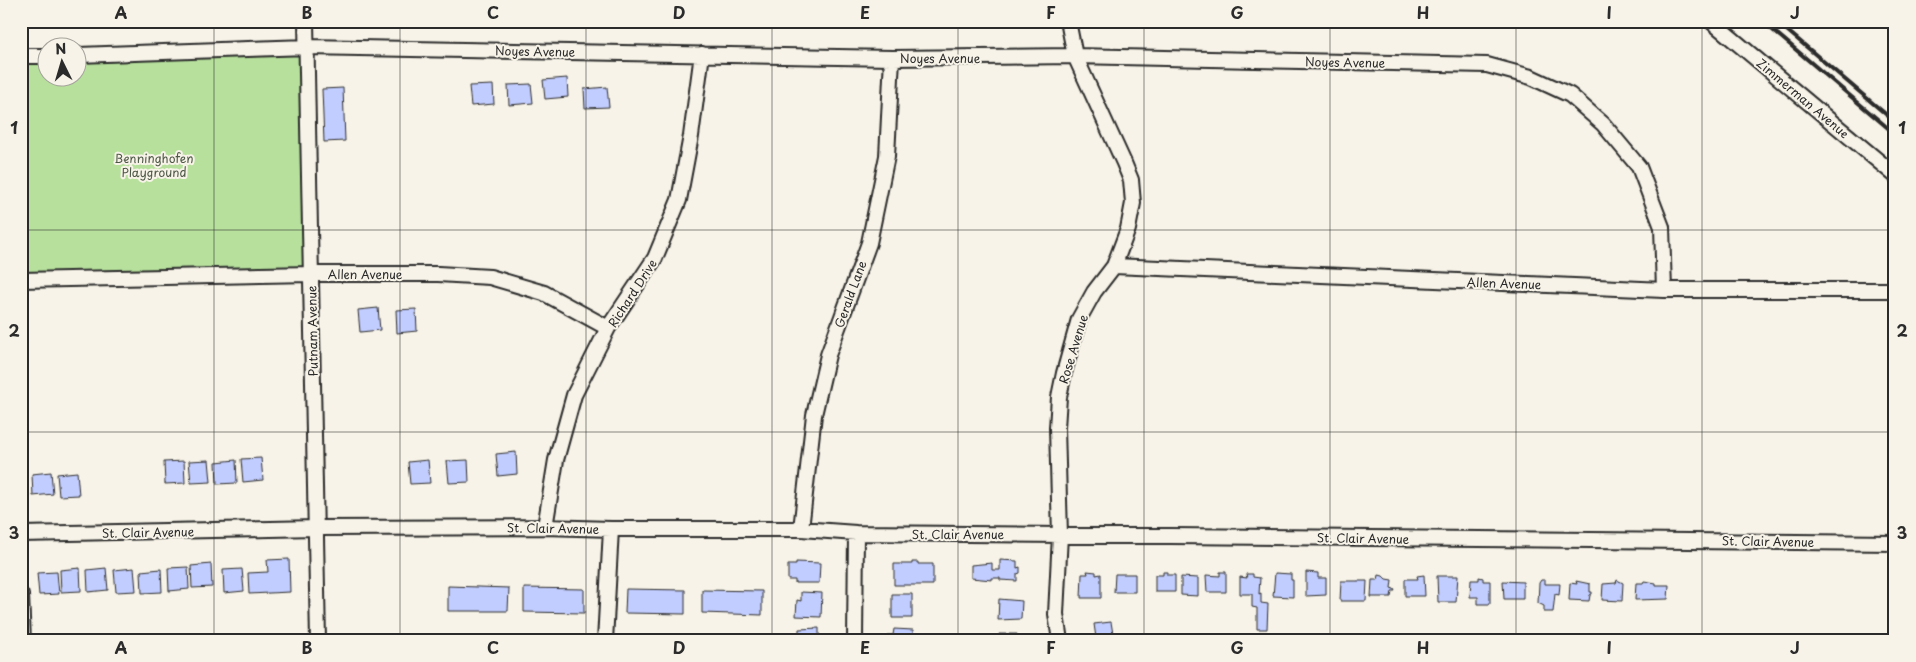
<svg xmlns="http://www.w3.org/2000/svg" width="1916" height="662" viewBox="0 0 1916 662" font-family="'Playpen Sans',sans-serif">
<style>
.green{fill:#b6e09c;stroke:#708664}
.building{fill:#c2cdff;stroke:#2b2b2b}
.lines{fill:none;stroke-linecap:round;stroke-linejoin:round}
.minor-casing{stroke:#2b2b2b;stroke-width:18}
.minor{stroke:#f7f3e8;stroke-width:14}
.rail{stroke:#2b2b2b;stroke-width:4}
.grid{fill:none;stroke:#2b2b2b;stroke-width:1;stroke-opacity:0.55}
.labels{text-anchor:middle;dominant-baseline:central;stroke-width:4;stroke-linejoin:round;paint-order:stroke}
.street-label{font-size:12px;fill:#2b2b2b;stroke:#f7f3e8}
.park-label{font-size:12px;fill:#4e5847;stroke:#f7f3e8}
.neatline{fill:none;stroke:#2b2b2b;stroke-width:2}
.grid-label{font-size:16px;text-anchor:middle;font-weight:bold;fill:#2b2b2b}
</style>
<rect width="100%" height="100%" fill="#f7f3e8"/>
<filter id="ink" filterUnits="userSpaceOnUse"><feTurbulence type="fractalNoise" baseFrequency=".02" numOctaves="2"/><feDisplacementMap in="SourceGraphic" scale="10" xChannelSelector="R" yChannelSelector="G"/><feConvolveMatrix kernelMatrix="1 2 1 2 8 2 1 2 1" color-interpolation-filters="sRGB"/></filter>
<g filter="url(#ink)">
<path class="green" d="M307 47 311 274 21 280V56H47L48 78H78V55Z"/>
<path class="building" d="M567 78 568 97 545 99 543 80Z
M531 84 533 103 509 105 508 85Z
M493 85 494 104 471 106 469 86Z
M607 87 609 107 585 108 584 89Z
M343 88 345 141 324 142 322 89Z
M378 308 380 330 360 332 358 310Z
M416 309 417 331 397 333 396 310Z
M516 452 517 474 498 476 496 454Z
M261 458 263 480 243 482 241 459Z
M209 460 211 482 191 483 189 461Z
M236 460 237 483 217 484 216 462Z
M428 460 430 483 410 484 408 462Z
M468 460 469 482 449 483 447 461Z
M184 461 185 483 165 484 164 462Z
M51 472 53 494 33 496 32 474Z
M77 472 79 495 59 496 57 474Z
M289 559 290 592 249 594 248 573 268 572 267 560Z
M1000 560 1017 561V568L1020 567V573L1017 574V581L1000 580V578H992V580L971 578V565L992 563V570H1000Z
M796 562 820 563 819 583H795V580H788V565H796Z
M912 562H918V564H933V585H894V564H912Z
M211 564 212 587 192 588 191 566Z
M188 567 189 589 169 591 168 568Z
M80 568 81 591 61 592 60 570Z
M106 568 108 590 88 592 87 570Z
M134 568 136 591 116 592 114 570Z
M161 569 162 592 142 593 141 571Z
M242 569 244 591 224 593 223 570Z
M1087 571 1096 572V575L1101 574V598H1081L1082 574H1088Z
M57 572 59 594 39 595 37 573Z
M1163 572H1167V575H1175V592H1155V575H1163Z
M1220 572H1226V592H1207L1206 575 1220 576Z
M1306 572 1318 573V578H1326V595L1306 596Z
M1275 573 1291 574V580H1293V597L1273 596Z
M1115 574H1135V592H1114Z
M1246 574H1253V577L1260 578 1259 594 1261 593V603L1268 604 1267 629H1257V608L1252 607V594H1240V577L1247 578Z
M1379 575 1383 576 1386 579 1392 580 1391 588 1394 589 1395 591H1392L1391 597H1371L1372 580H1378Z
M1424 575 1425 596H1405V579H1418L1417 576Z
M1437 576H1458L1456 602H1438Z
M1181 577 1198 578V596L1181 595Z
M1479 577 1483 578V581H1490V604H1478V597H1470L1471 580H1479Z
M1541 580H1545V584H1560L1559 595 1555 594 1553 612H1544V606L1538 603 1539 583Z
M1617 580 1623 583 1622 601 1602 600 1603 584 1616 583Z
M1341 581H1367L1366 601H1340Z
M1503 581 1523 582V599H1504Z
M1576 581 1590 584V592H1592V594L1590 595 1589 601 1569 600 1570 583 1577 584Z
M1644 581 1656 583V585H1669L1668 599 1635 600 1636 583H1643Z
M448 586 509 588 508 611H448Z
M524 588 584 589V613L524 612Z
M626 589 685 590V614L625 613Z
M702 590 762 591V615L702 613Z
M801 592 822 593 821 617 796 616 797 600 801 601Z
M892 594H912V618H892Z
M999 599 1022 601 1021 619 998 620Z
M1111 622 1114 640 1094 641 1093 638H1096L1094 624Z
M819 628V641H799V629Z
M894 629 913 630V641H888V635H893Z
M999 634H1017V641H995V637L999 636Z"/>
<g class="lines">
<defs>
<path id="minor" d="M306 21 318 641
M1711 21 1895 175
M78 55 307 47 892 58 1075 56 1487 65 1531 77 1570 95 1603 124 1639 167 1662 227 1664 290
M21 56H48
M1114 266 1664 290H1895
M21 280 311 274H438L490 277 544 293 608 328
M545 527 556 460 574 395 608 328 655 258 679 200 691 136 702 54
M801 529 814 415 828 355 869 243 887 156 892 58
M21 534 316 528 545 527 611 529H801L856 533 1895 543
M21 595 23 641
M605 641 611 529
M855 641 856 533
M1060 641 1056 614 1060 535 1057 428 1059 397 1064 373 1079 319 1094 292 1114 266 1128 229 1133 203 1131 180 1124 163 1075 56 1068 21"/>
</defs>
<use href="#minor" class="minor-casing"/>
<use href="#minor" class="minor"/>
<path class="rail" d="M1762 21 1895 134
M1776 21 1895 122"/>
</g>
</g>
<path class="grid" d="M214 21V641M400 21V641M586 21V641M772 21V641M958 21V641M1144 21V641M1330 21V641M1516 21V641M1702 21V641M21 230H1895M21 432H1895"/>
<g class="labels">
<g class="street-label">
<text transform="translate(535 51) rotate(1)">Noyes Avenue</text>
<text x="940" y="58">Noyes Avenue</text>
<text transform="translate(1345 62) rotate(1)">Noyes Avenue</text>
<text transform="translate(1803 98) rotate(40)">Zimmerman Avenue</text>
<text x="365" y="274">Allen Avenue</text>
<text transform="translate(1504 283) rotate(2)">Allen Avenue</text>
<text transform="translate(632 293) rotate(-57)">Richard Drive</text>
<text transform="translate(850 294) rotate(-70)">Gerald Lane</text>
<text transform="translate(312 331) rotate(-91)">Putnam Avenue</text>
<text transform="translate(1073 349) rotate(-73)">Rose Avenue</text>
<text transform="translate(553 528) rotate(1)">St. Clair Avenue</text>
<text transform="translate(148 532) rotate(-1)">St. Clair Avenue</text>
<text x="958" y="534">St. Clair Avenue</text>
<text transform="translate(1363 538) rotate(1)">St. Clair Avenue</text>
<text transform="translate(1768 541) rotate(1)">St. Clair Avenue</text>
</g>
<g class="park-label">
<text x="154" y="158">Benninghofen<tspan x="154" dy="14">Playground</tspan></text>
</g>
</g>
<rect width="1916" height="662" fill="none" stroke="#f7f3e8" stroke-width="55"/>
<g transform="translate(62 62) rotate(355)"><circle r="24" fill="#f7f3e8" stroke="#a5a39c"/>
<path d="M0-4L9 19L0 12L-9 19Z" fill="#2b2b2b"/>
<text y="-8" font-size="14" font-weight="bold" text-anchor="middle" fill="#2b2b2b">N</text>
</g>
<rect x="28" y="28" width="1860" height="606" class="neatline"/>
<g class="grid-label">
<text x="121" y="19">A</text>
<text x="307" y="19">B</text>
<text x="493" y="19">C</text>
<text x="679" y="19">D</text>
<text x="865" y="19">E</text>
<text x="1051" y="19">F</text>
<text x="1237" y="19">G</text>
<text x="1423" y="19">H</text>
<text x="1609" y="19">I</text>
<text x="1795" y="19">J</text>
<text x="14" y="134">1</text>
<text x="1902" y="134">1</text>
<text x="14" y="337">2</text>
<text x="1902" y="337">2</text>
<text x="14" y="539">3</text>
<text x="1902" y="539">3</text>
<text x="121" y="654">A</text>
<text x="307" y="654">B</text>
<text x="493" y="654">C</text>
<text x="679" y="654">D</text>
<text x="865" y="654">E</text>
<text x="1051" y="654">F</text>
<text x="1237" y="654">G</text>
<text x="1423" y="654">H</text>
<text x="1609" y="654">I</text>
<text x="1795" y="654">J</text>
</g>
</svg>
